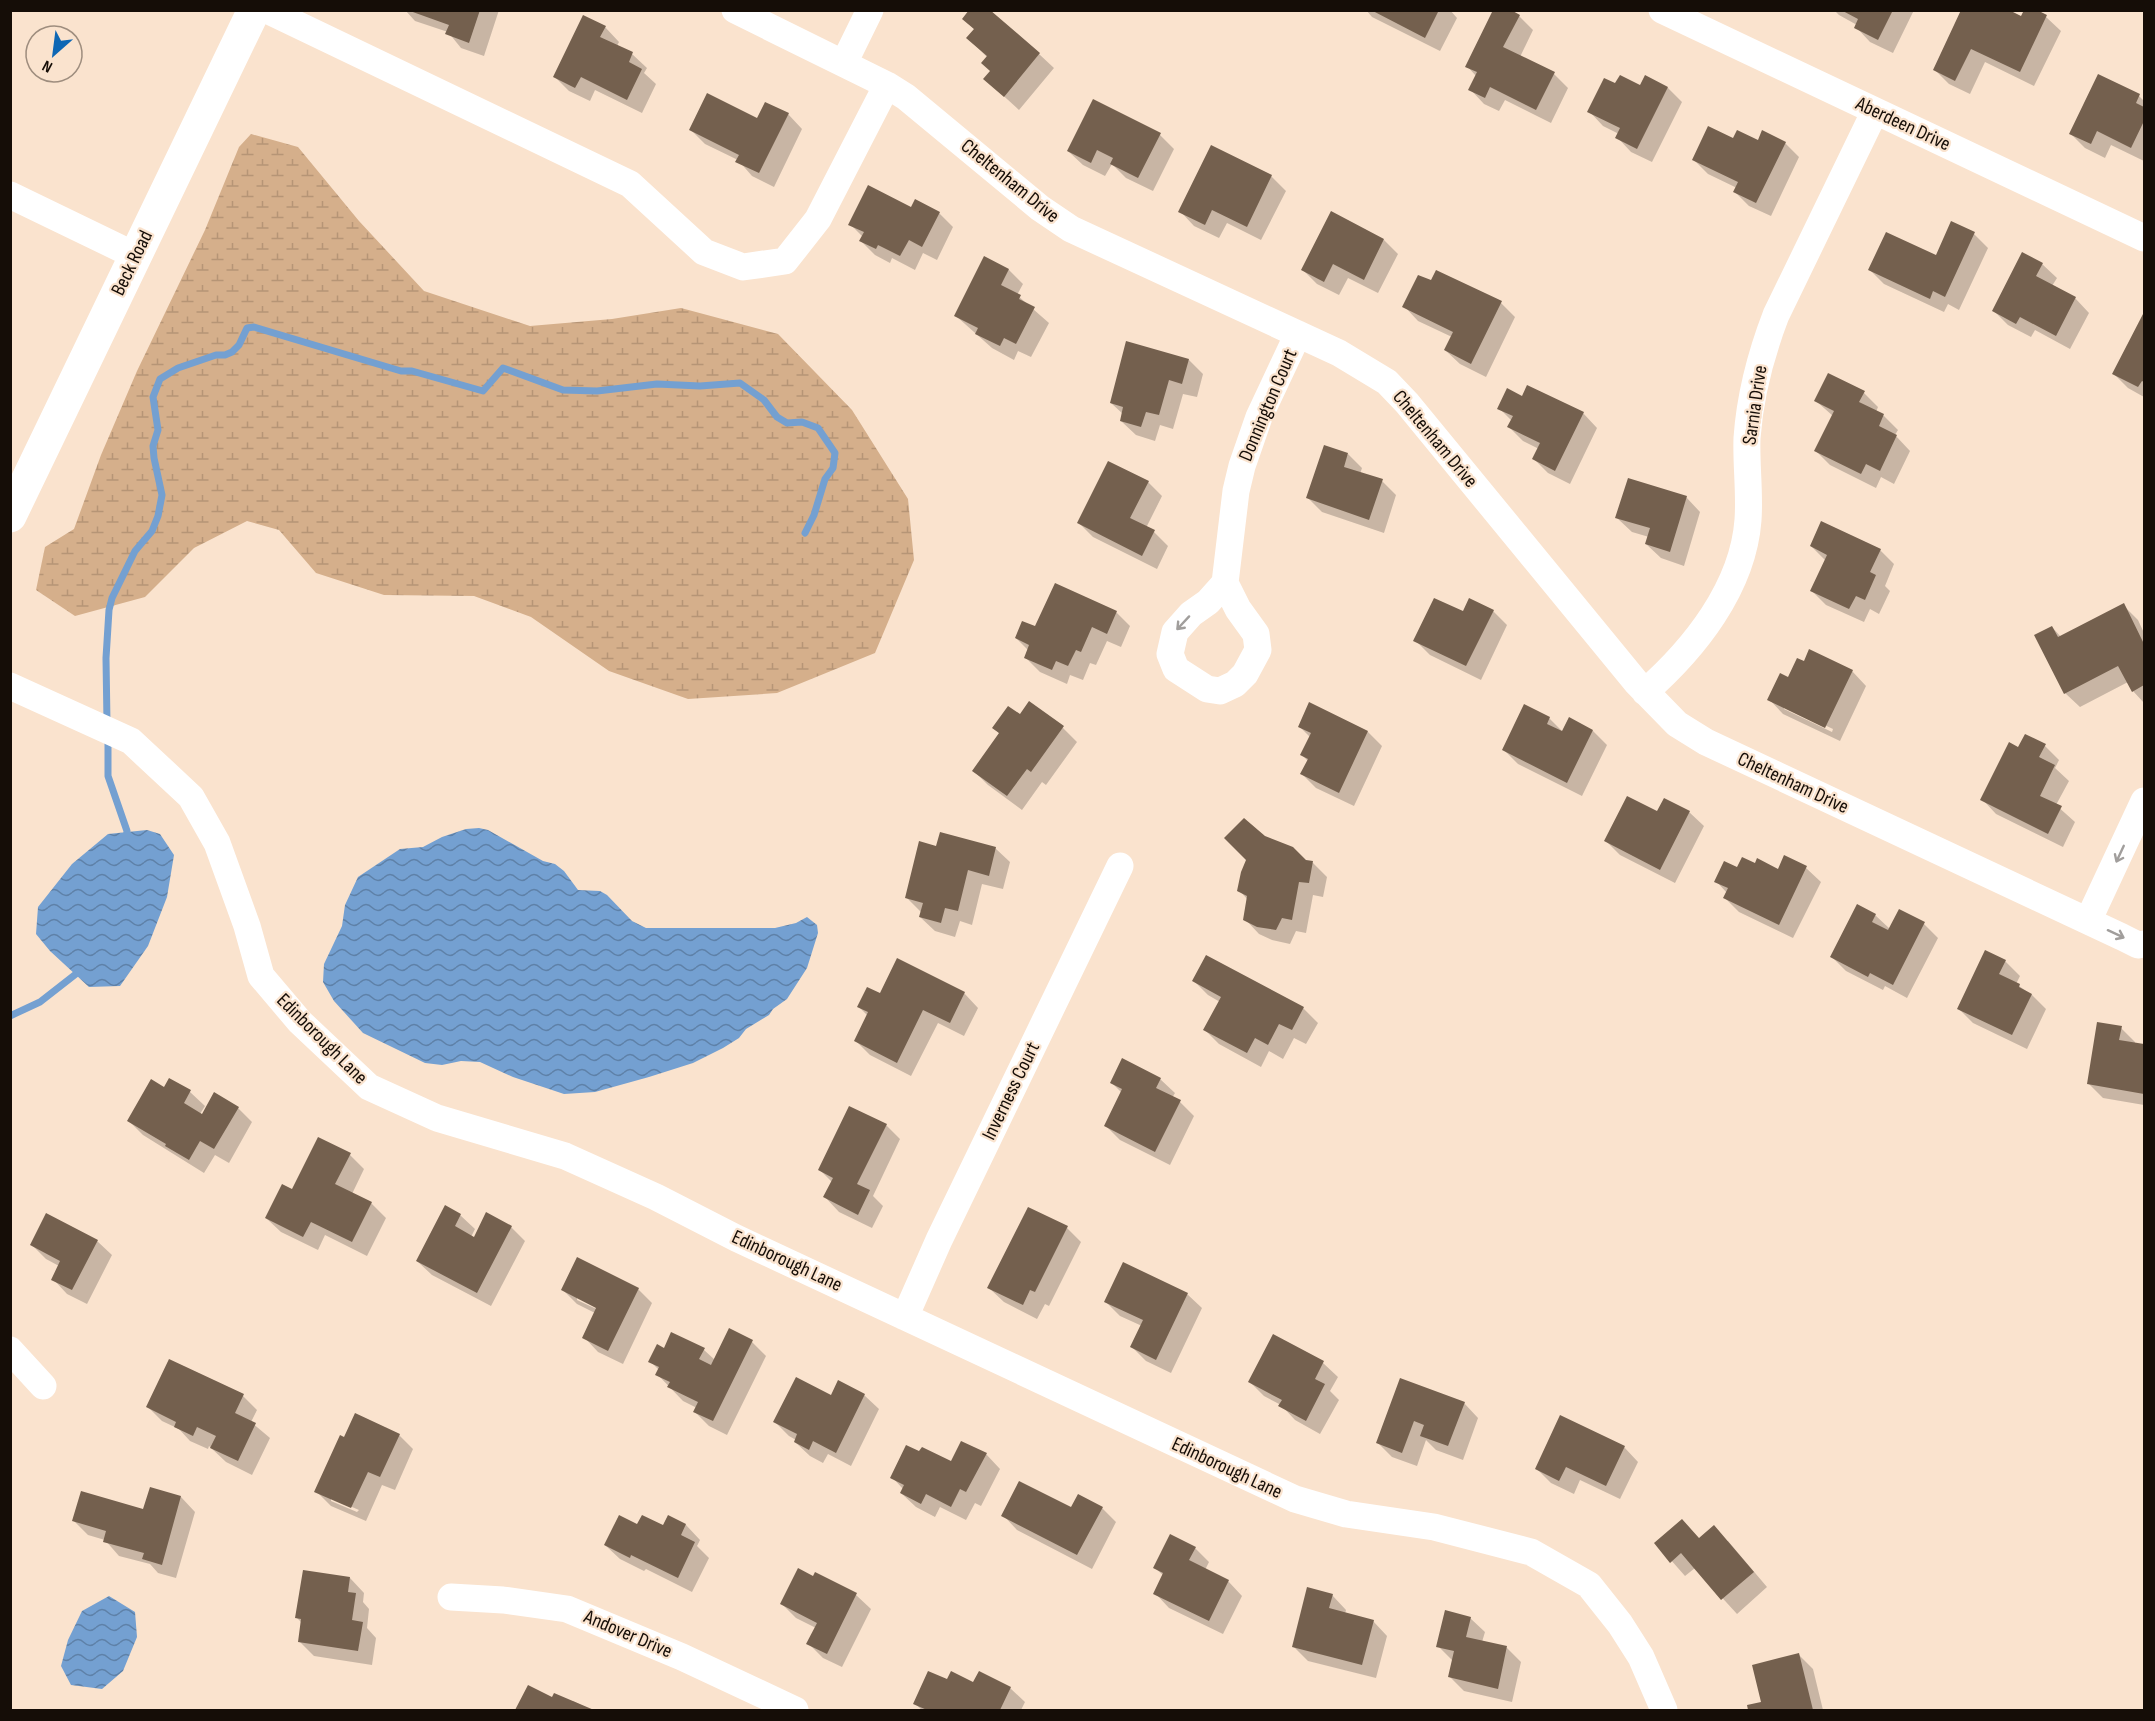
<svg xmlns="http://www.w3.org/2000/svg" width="2155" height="1721" viewBox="0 0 2155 1721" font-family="'Sofia Sans Condensed',sans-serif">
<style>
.wetland{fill:url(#wetland-marsh)}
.water{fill:url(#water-waves)}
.shadow{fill:#0003;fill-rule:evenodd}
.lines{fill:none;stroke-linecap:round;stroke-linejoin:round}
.stream{stroke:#74a0d1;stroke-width:7}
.building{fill:#74604e}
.minor{stroke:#fff;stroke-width:27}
.major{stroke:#fff;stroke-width:33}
.oneway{stroke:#a19e9c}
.labels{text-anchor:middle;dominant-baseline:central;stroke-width:4.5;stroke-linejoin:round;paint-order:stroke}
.street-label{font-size:20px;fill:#150d07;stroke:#fae3ce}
</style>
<defs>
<pattern id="wetland-marsh" width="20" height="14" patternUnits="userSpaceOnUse" patternTransform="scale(1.5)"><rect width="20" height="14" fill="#d5af8b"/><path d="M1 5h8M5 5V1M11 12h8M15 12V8" fill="none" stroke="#b69576"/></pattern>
<pattern id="water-waves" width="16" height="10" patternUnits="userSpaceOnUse" patternTransform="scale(1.5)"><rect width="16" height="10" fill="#74a0d1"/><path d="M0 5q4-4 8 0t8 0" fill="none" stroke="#5e81a8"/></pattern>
</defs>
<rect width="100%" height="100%" fill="#fae3ce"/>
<path class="wetland" d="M251 134 298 147 359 221 424 291 530 326 612 319 681 308 778 334 852 410 908 499 914 560 875 653 777 693 688 699 609 671 531 617 474 596 384 595 316 573 279 530 247 521 194 548 145 597 75 616 36 590 45 547 74 529 101 455 137 371 205 230 239 147Z"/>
<path class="water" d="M479 828 488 830 543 861 555 864 564 871 578 890 600 891 607 895 632 921 646 928H775L796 923 807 917 817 925 818 933 807 968 787 999 773 1009 769 1015 746 1029 739 1038 723 1048 693 1063 649 1077 595 1092 564 1094 513 1077 480 1062 461 1061 442 1065 425 1063 363 1033 334 1001 323 982 324 964 342 926 345 905 358 877 400 849 423 847 442 837 466 829Z
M147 830 160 834 174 855 167 897 148 946 120 986 89 987 50 951 36 934 38 907 72 864 108 834Z
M109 1596 135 1612 137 1637 123 1671 102 1689 71 1685 61 1666 68 1640 82 1611Z"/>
<path class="shadow" d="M405 10H499L484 56 461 48 448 32 415 21Z
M1366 10H1450L1457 18 1440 51 1372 17Z
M1834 10H1914L1893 53 1870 42 1856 27 1857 25 1839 15Z
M1976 10H1984L1991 14 1993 10H2005L2022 18 2046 17 2061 31 2034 86 1985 62 1970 94 1949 84 1934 69Z
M1519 16 1533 30 1520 57 1554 74 1568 88 1551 123 1505 100 1499 111 1484 104 1470 89 1476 76 1467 66Z
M964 19 1039 54 1054 68 1019 110 985 79 992 71 987 57 968 38 975 30Z
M605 27 619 42 617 46 632 54 647 68 644 73 656 84 642 113 595 90 590 101 569 91 555 77Z
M2098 76 2139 96 2144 101V161L2111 145 2105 158 2085 148 2071 134Z
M1616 86 1668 88 1682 102 1652 162 1631 152 1617 137 1619 134 1603 126 1589 111Z
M788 114 802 129 774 187 752 176 738 160 705 144 691 130Z
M1160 135 1174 149 1153 191 1126 178 1112 164 1105 176 1083 165 1068 151Z
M1734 140 1785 143 1799 157 1771 216 1749 206 1735 192 1737 188 1708 174 1694 160Z
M1271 176 1286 191 1261 240 1227 223 1219 238 1194 226 1180 211Z
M912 209 939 213 953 227 937 260 923 253 915 270 892 258 890 263 875 255 861 241 863 237 850 224Z
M1974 234 1988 248 1959 310 1948 304 1944 312 1884 284 1870 270 1936 257Z
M1384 240 1398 254 1378 293 1348 278 1339 295 1317 284 1303 270Z
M985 258 1009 270 1023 284 1017 295 1049 323 1031 357 1018 351 1014 360 992 348 956 316Z
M2042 264 2057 278 2052 286 2075 298 2089 313 2070 349 2035 330 2031 337 2008 325 1994 311Z
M1501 303 1515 317 1486 377 1460 364 1445 350 1452 337 1418 321 1404 306Z
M2143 316 2144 317V397L2128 388 2114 374Z
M1189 360 1203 374 1197 397 1183 394 1173 429 1160 425 1155 441 1136 435 1121 421 1123 414 1111 403Z
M1864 393 1878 407 1876 412 1884 416 1898 430 1895 435 1910 451 1894 484 1881 477 1876 488 1830 465 1816 451 1833 416 1816 401Z
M1522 398 1583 413 1597 428 1570 484 1548 473 1534 459 1539 449 1523 441 1509 427 1512 421 1499 408Z
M1348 454 1362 468 1360 474 1382 481 1396 495 1384 533 1322 512 1308 498Z
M1148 482 1162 496 1146 528 1154 532 1168 546 1157 569 1093 537 1079 523Z
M1686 497 1700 512 1684 566 1661 558 1646 544 1649 537 1632 532 1617 518Z
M1811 546 1880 550 1894 564 1885 586 1890 591 1879 614 1870 609 1864 622 1826 605 1812 591 1826 561Z
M2123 605 2138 620 2144 633V703L2133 691 2128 682 2080 707 2065 693 2052 627 2061 637Z
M1493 611 1507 625 1481 680 1430 655 1415 640Z
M1116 612 1130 626 1121 647 1107 641 1096 665 1090 663 1083 680 1070 675 1067 684 1040 672 1025 657 1028 650 1016 638 1036 628Z
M1852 671 1866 686 1840 741 1783 714 1769 699ZM1784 706 1833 729 1832 732 1784 709Z
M1020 717 1063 728 1077 742 1046 785 1042 782 1022 810 988 785 974 771 1000 734 994 728Z
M1549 718 1563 732 1593 731 1607 745 1582 796 1518 764 1504 750Z
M1299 726 1368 732 1382 746 1354 806 1316 788 1302 774 1308 761 1302 755 1310 737Z
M2045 746 2059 760 2055 768 2069 781 2056 805 2075 822 2063 847 1996 814 1982 799 2019 749Z
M1689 812 1704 826 1675 883 1620 855 1606 841 1658 813Z
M1264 837 1305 861 1313 863 1327 877 1323 897 1313 895 1306 933 1296 931 1290 944 1272 940 1259 934 1245 919 1248 900 1239 890 1248 860Z
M995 848 1010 862 1003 889 982 884 972 925 960 921 955 937 935 931 920 917 921 912 906 897Z
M1785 857 1806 868 1821 882 1793 938 1739 912 1725 898 1727 893 1716 881 1738 869 1779 871Z
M1875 915 1890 929 1924 924 1938 938 1907 998 1885 986 1883 990 1846 971 1832 957Z
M1986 952 2005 961 2020 976 2016 984 2032 995 2046 1009 2027 1049 1973 1023 1959 1009Z
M1206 957 1303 1008 1318 1023 1306 1044 1294 1038 1283 1059 1269 1051 1261 1067 1219 1044 1205 1030 1220 1002 1208 995 1194 981Z
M964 993 978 1008 964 1036 938 1023 911 1076 870 1055 856 1041 868 1016 859 1007 880 995Z
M2121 1028 2135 1042V1044L2144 1046V1105L2103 1098 2089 1084Z
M1160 1079 1175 1093 1172 1098 1180 1102 1194 1116 1170 1165 1120 1140 1106 1126 1122 1093 1112 1083Z
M170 1080 190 1092 205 1106 200 1114 203 1116 238 1108 252 1122 229 1163 215 1155 204 1173 143 1135 129 1121 164 1089Z
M886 1125 900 1139 873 1196 883 1206 872 1228 839 1212 825 1197 832 1182 820 1170Z
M350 1155 364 1169 352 1194 371 1203 386 1218 367 1256 325 1235 318 1250 281 1232 266 1218Z
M460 1215 475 1229 471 1237 475 1239 511 1227 525 1241 491 1306 432 1275 417 1261Z
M1067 1228 1081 1242 1049 1306 1045 1304 1037 1319 1004 1302 989 1288Z
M97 1241 112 1255 87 1304 67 1294 53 1279 59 1266 46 1259 32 1245Z
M638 1289 652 1303 623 1364 598 1352 584 1337 595 1313 577 1304 563 1290ZM577 1296 604 1310 603 1312 577 1300Z
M1187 1294 1202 1308 1171 1373 1146 1361 1132 1347 1142 1326 1120 1316 1106 1302Z
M1274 1336 1323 1363 1338 1377 1330 1391 1339 1400 1320 1434 1295 1420 1281 1405 1264 1396 1250 1382Z
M752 1342 766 1356 727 1435 709 1426 695 1412 697 1408 683 1401 657 1374 659 1370 650 1361 664 1350H704L715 1360Z
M1401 1380 1464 1403 1478 1418 1463 1460 1436 1450 1426 1440 1417 1466 1392 1457 1378 1443Z
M864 1395 879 1409 851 1466 828 1454 823 1463 810 1456 795 1442 796 1440 789 1436 775 1422 832 1397Z
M243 1396 257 1410 251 1422 270 1438 252 1475 226 1462 209 1446 208 1449 190 1441 179 1429 162 1421 148 1407Z
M399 1435 413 1449 395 1490 382 1485 366 1521 331 1506 316 1491ZM331 1498 359 1510 357 1512 331 1501Z
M1624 1447 1638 1462 1620 1499 1580 1480 1574 1494 1551 1483 1537 1469Z
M986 1454 1000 1469 981 1506 975 1503 966 1520 940 1507 935 1517 916 1507 901 1493 903 1489 892 1477Z
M181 1497 195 1512 176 1578 158 1573 150 1564 119 1556 105 1540 88 1535 74 1521 144 1511Z
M1102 1508 1116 1522 1092 1569 1017 1530 1003 1515Z
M668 1517 686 1525 700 1540 697 1546 709 1558 692 1592 646 1569 644 1571 620 1559 605 1545 638 1526 663 1527Z
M1700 1539 1728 1541 1767 1587 1737 1614 1695 1568 1685 1576 1656 1543Z
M1195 1548 1209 1562 1205 1570 1228 1581 1242 1596 1223 1634 1169 1608 1155 1593 1164 1576 1155 1568Z
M816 1574 856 1595 871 1609 842 1667 823 1658 808 1643 816 1628 796 1618 782 1604Z
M350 1578 364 1593 363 1602 369 1609 367 1628 376 1638 372 1665 314 1656 299 1641 302 1623 297 1618Z
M1332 1595 1346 1610 1345 1614 1373 1621 1387 1636 1376 1678 1308 1661 1294 1647Z
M1470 1618 1485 1632 1482 1642 1507 1648 1521 1662 1512 1702 1464 1691 1450 1677 1453 1661 1438 1646Z
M1799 1655 1813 1669 1823 1710H1750L1749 1706 1762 1703Z
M948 1681 1010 1688 1025 1702 1021 1710H922L914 1703Z
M529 1687 553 1700 573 1701 591 1710H517Z"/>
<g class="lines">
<path class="stream" d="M107 723 106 658 109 610 112 598 135 551 152 531 158 516 162 495 154 458 153 446 158 430 153 397 160 379 178 368 216 355H225L232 352 239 345 247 328 254 327 401 371H412L483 391 503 368 563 390 597 391 657 384 700 386 740 383 764 400 777 417 787 423 802 422 818 428 835 453 833 468 825 479 814 515 805 533
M108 737V776L127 831 126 840
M10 1016 40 1002 81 970"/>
</g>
<path class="building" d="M480 10 469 43 445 34 449 25 410 11Z
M969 10H990L1040 53 1004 97 983 79 990 71 981 63 987 56 966 38 974 29 962 19Z
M1371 10H1439L1425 38Z
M1493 10H1511L1520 15 1503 47 1555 72 1536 110 1490 87 1485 98 1468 90 1477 72 1465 67Z
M1841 10H1893L1878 40 1854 28 1858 19Z
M1961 10 1990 12 2009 10 2021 16 2024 10H2037L2047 15 2020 72 1971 49 1955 81 1933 70Z
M583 15 606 26 600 37 633 52 629 62 642 69 627 100 581 77 575 88 553 77Z
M2098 74 2140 94 2136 103 2144 107V121L2131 148 2097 131 2091 144 2069 134Z
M1620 75 1640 85 1645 75 1668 87 1637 149 1615 138 1620 128 1587 112 1604 78 1615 83Z
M707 93 757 118 765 102 789 113 759 173 735 162 739 155 689 130Z
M1093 99 1161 133 1138 178 1110 164 1113 158 1097 150 1091 163 1067 151Z
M1708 126 1733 138 1737 130 1758 140 1762 130 1786 142 1756 203 1733 192 1738 182 1692 160Z
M1211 145 1272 175 1247 227 1212 210 1205 225 1178 212Z
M868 185 911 207 915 199 940 212 922 247 909 240 900 256 878 245 876 249 859 241 864 232 848 225Z
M1331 211 1384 239 1364 280 1333 264 1324 282 1301 270Z
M1951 221 1975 232 1945 297 1933 291 1930 299 1868 270 1886 232 1936 255Z
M2022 252 2043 263 2036 276 2076 297 2056 336 2020 317 2016 324 1992 311Z
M984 256 1009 269 1001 285 1021 295 1019 299 1035 307 1016 344 1004 338 1000 346 975 334 978 328 954 316Z
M1436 270 1502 301 1471 364 1444 350 1453 332 1402 307 1418 275 1431 280Z
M2143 314 2144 315V382L2142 381 2138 387 2112 374Z
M1126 341 1189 359 1182 384 1169 380 1159 415 1146 412 1141 427 1120 421 1123 407 1110 403Z
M1828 373 1865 391 1859 402 1884 414 1879 426 1897 435 1880 471 1866 464 1861 474 1814 451 1834 411 1814 401Z
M1527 385 1584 412 1555 471 1532 459 1540 443 1507 427 1513 416 1497 409 1507 388 1522 396Z
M1324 445 1348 453 1344 467 1383 479 1369 520 1306 498Z
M1108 461 1149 481 1130 518 1155 530 1142 556 1077 523Z
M1628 478 1687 496 1670 552 1645 544 1650 528 1615 518Z
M1821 521 1881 549 1870 572 1876 575 1865 600 1856 596 1849 609 1810 591 1827 555 1810 546Z
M1055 583 1117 611 1107 634 1092 627 1081 652 1076 650 1068 666 1056 661 1052 670 1024 658 1029 645 1015 638 1022 621 1035 626Z
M1434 598 1463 611 1469 598 1494 610 1466 666 1413 641Z
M2124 603 2144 644V685L2132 692 2118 666 2064 694 2034 635 2052 626 2058 637Z
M1809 649 1853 670 1825 728 1767 700 1780 673 1788 677 1797 658 1804 661Z
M1029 701 1064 726 1031 772 1027 769 1007 796 972 771 999 733 992 728 1008 706 1020 714Z
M1309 702 1368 731 1339 793 1300 774 1308 759 1300 755 1311 733 1298 727Z
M1524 704 1550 717 1547 724 1562 731 1569 717 1593 730 1567 783 1502 750Z
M2025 734 2046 744 2039 757 2055 765 2040 796 2062 806 2048 834 1980 800 2009 742 2018 747Z
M1627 796 1657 811 1664 798 1690 811 1660 870 1604 841Z
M1244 818 1265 836 1293 847 1306 860 1313 861 1309 883 1299 882 1292 920 1282 918 1276 930 1257 927 1243 920 1247 896 1237 891 1241 872 1246 860 1224 838Z
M940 832 996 847 989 876 968 870 958 911 945 908 941 923 919 917 923 903 905 898 919 841 936 846Z
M1784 855 1807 866 1779 925 1723 898 1728 888 1714 882 1724 861 1737 867 1742 857 1755 863 1757 858 1778 869Z
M1857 904 1876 914 1872 922 1888 930 1899 909 1925 922 1893 985 1870 973 1868 977 1830 957Z
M1985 950 2006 960 1999 974 2020 984 2019 987 2032 994 2012 1035 1957 1009Z
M1206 955 1304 1007 1292 1030 1279 1024 1268 1045 1255 1038 1247 1053 1203 1030 1221 997 1192 981Z
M897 958 965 992 950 1023 923 1010 897 1063 854 1041 868 1012 857 1007 867 987 880 993Z
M2097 1022 2122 1026 2119 1040 2144 1044V1094L2087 1084Z
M1122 1058 1161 1078 1156 1088 1181 1100 1155 1152 1104 1126 1122 1089 1110 1083Z
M169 1078 191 1090 184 1103 202 1114 214 1092 239 1107 214 1149 200 1141 189 1160 165 1146 166 1144 127 1121 151 1079 164 1087Z
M849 1106 887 1124 857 1184 870 1190 858 1215 823 1197 833 1178 818 1170Z
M318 1137 351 1153 335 1184 372 1202 352 1242 311 1222 303 1237 265 1218 282 1184 292 1189Z
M445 1205 461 1214 455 1226 474 1237 486 1212 512 1226 477 1293 416 1261Z
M1028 1207 1068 1226 1035 1292 1030 1290 1023 1305 987 1288Z
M46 1213 98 1240 72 1290 51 1280 60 1261 30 1245Z
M577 1257 639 1288 608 1351 582 1338 596 1308 561 1290Z
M1123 1262 1188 1293 1156 1360 1130 1347 1143 1320 1104 1302Z
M729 1328 753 1340 713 1421 693 1412 698 1402 667 1387 670 1382 655 1375 659 1367 648 1362 657 1344 664 1348 671 1332 705 1348 699 1359 711 1365Z
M1273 1334 1324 1361 1315 1379 1325 1384 1306 1421 1278 1406 1282 1400 1248 1382Z
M169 1359 244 1394 235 1413 256 1423 238 1461 210 1448 216 1436 197 1427 193 1436 174 1427 176 1422 146 1407Z
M796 1377 831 1395 838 1380 865 1394 836 1453 813 1441 809 1450 794 1442 797 1434 773 1422Z
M1400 1378 1465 1402 1448 1446 1420 1436 1424 1425 1414 1421 1402 1453 1376 1443Z
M355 1413 400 1434 380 1477 368 1472 351 1508 314 1492 340 1435 344 1437Z
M1560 1415 1625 1446 1606 1486 1566 1467 1559 1481 1535 1469Z
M961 1441 987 1453 966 1492 960 1489 951 1507 926 1494 921 1504 900 1493 904 1485 890 1478 906 1445 919 1451 922 1447 951 1461Z
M1019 1481 1071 1507 1078 1494 1103 1507 1077 1555 1001 1516Z
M150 1487 181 1496 162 1565 142 1559 144 1553 103 1542 106 1531 72 1521 81 1491 143 1509Z
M619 1515 637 1524 642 1515 663 1525 668 1515 686 1524 681 1535 695 1542 678 1578 631 1555 630 1558 604 1545Z
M1682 1519 1699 1538 1714 1525 1754 1572 1721 1600 1681 1553 1670 1563 1654 1543Z
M1170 1534 1196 1547 1189 1560 1229 1580 1209 1621 1153 1594 1163 1573 1153 1568Z
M798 1568 813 1576 815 1572 857 1593 827 1654 806 1644 817 1623 780 1604Z
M303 1570 350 1577 348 1592 356 1593 352 1620 363 1622 358 1651 298 1642 301 1619 295 1618Z
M1307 1587 1333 1594 1329 1608 1374 1620 1362 1665 1292 1647Z
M1445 1610 1471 1617 1466 1637 1507 1646 1498 1689 1448 1677 1454 1651 1436 1647Z
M1799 1653 1813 1710H1748L1747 1705 1761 1702 1752 1665Z
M928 1671 947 1679 951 1671 973 1682 979 1671 1011 1687 1000 1710H927L913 1704Z
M528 1685 552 1697 554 1693 594 1710H515Z"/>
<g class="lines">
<path class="minor" d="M267 10 630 184 704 252 743 267 785 261 818 219 887 85
M735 10 887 85 906 97 1040 208 1071 229 1339 353 1387 382 1407 403 1636 682 1677 724 1706 742 2122 937 2138 945 2144 944
M1662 10 2144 238
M844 63 870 10
M10 195 136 256
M1225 583 1208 602 1191 614 1175 632 1170 654 1176 669 1207 689 1220 691 1235 684 1245 674 1258 650 1256 634 1238 609 1225 583 1236 491 1242 466 1259 417 1298 334
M10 686 131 741 191 797 217 843 247 926 261 976 300 1022 369 1087 437 1118 565 1156 656 1197 736 1238 1295 1499 1346 1514 1434 1527 1531 1552 1589 1585 1620 1624 1641 1657 1664 1710
M1645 692C1694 649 1743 588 1748 520 1750 493 1746 465 1747 438 1750 395 1761 354 1776 315L1875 111
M2088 921 2144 801
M905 1317 939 1240 1120 866
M10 1350 43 1386
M451 1597 503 1600 567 1609 682 1657 795 1710"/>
<path class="major" d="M10 516 254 10"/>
</g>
<defs><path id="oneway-shaft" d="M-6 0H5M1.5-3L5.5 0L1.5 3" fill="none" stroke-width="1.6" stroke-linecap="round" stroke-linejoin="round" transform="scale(1.5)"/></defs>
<g class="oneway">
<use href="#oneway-shaft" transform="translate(1183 623) rotate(133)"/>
<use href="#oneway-shaft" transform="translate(2120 854) rotate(115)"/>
<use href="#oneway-shaft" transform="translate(2116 934) rotate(25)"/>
</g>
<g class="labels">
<g class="street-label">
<text transform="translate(1903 124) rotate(25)">Aberdeen Drive</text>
<text transform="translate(1010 181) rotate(39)">Cheltenham Drive</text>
<text transform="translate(132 263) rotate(-64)">Beck Road</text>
<text transform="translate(1268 405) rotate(-67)">Donnington Court</text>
<text transform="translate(1755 405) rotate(-82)">Sarnia Drive</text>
<text transform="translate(1435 439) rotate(50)">Cheltenham Drive</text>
<text transform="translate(1793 783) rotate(25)">Cheltenham Drive</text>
<text transform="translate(322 1039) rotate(45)">Edinborough Lane</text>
<text transform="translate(1011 1091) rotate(-64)">Inverness Court</text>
<text transform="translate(787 1261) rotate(25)">Edinborough Lane</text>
<text transform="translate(1227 1468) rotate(25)">Edinborough Lane</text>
<text transform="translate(628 1634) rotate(23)">Andover Drive</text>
</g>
</g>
<rect width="2155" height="1721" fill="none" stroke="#150d07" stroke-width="24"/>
<g transform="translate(54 54) rotate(208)"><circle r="28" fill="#fae3ce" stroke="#9e8d7e" stroke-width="1.5"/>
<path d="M0-4.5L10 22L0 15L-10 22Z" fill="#0e67b4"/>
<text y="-9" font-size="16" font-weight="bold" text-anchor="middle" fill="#150d07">N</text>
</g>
</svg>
